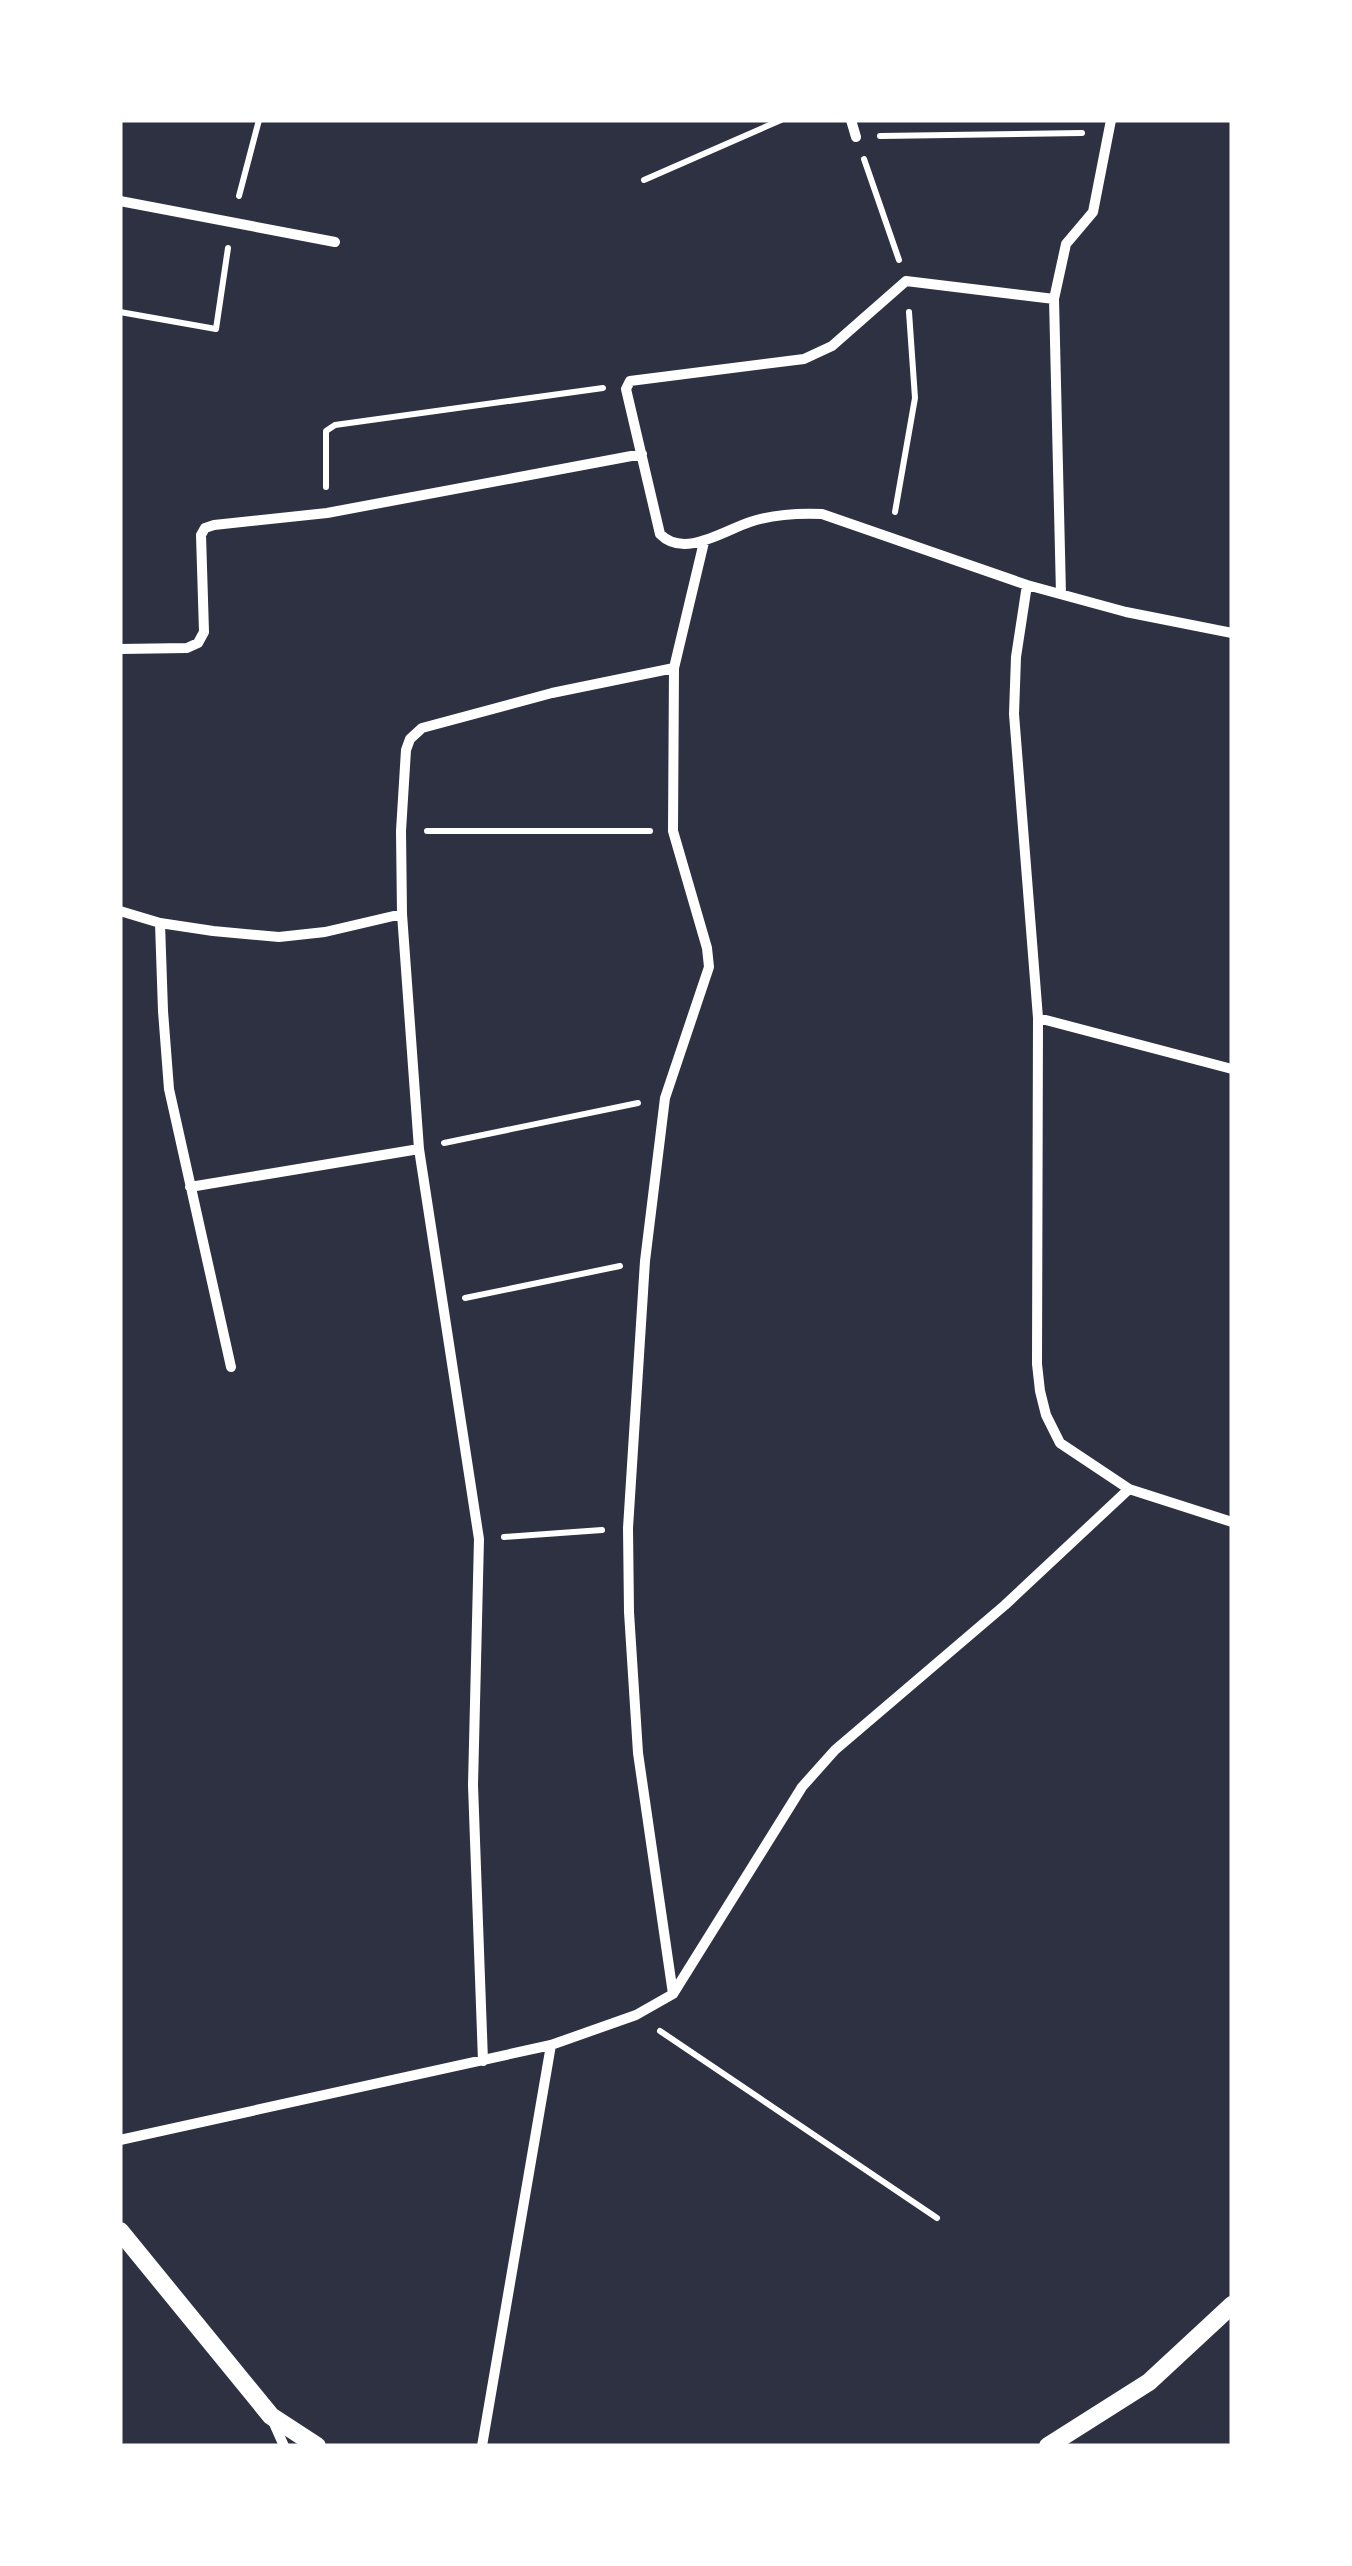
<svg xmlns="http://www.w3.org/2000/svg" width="1352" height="2566" viewBox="0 0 1352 2566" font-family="Poppins,sans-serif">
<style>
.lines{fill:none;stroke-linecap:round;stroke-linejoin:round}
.path{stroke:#fff;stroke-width:6}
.minor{stroke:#fff;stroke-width:10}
.tertiary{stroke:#fff;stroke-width:18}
</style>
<rect width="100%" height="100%" fill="#2d3142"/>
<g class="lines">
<path class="path" d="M880 136 1082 133
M864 159 899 260
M644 180 781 120
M239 196 259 120
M120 312 216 329 228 248
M326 487V431L335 425 603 388
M895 512 915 398 909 312
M427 831H650
M444 1143 638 1103
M465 1298 620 1266
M504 1537 602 1530
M660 2031 937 2218"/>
<path class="minor" d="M851 120 856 137
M120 201 335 242
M1054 299 906 281 832 346 804 359 630 381 626 389 660 534C684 559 725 530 750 522 774 514 797 513 822 514L1027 585 1126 612 1232 633
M1027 585 1016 657 1014 714 1038 1018 1037 1364 1040 1391 1046 1415 1060 1443 1129 1489 1232 1522
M1061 594 1054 299 1066 244 1093 212 1111 120
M120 649 187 648 198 643 204 632 201 535 205 528 214 525 327 513 642 454
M120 911 160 923 213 931 279 937 325 932 402 914
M160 923 163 1011 169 1089 231 1367
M1038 1018 1232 1069
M190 1187 419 1149
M673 1994 638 1753 629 1612 628 1528 645 1261 665 1098 709 967 707 948 673 831 674 668 704 542
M483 2061 473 1785 479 1539 419 1149 402 914 401 831 406 750 410 739 422 728 552 693 674 668
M120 2140 551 2045 636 2015 673 1994 802 1787 835 1750 1005 1605 1129 1489
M272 2419 284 2446
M482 2446 551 2045"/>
<path class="tertiary" d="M120 2231 271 2416 317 2446
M1048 2446 1149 2382 1232 2305"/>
</g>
<rect width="1352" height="2566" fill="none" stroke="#ffffff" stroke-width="245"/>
</svg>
